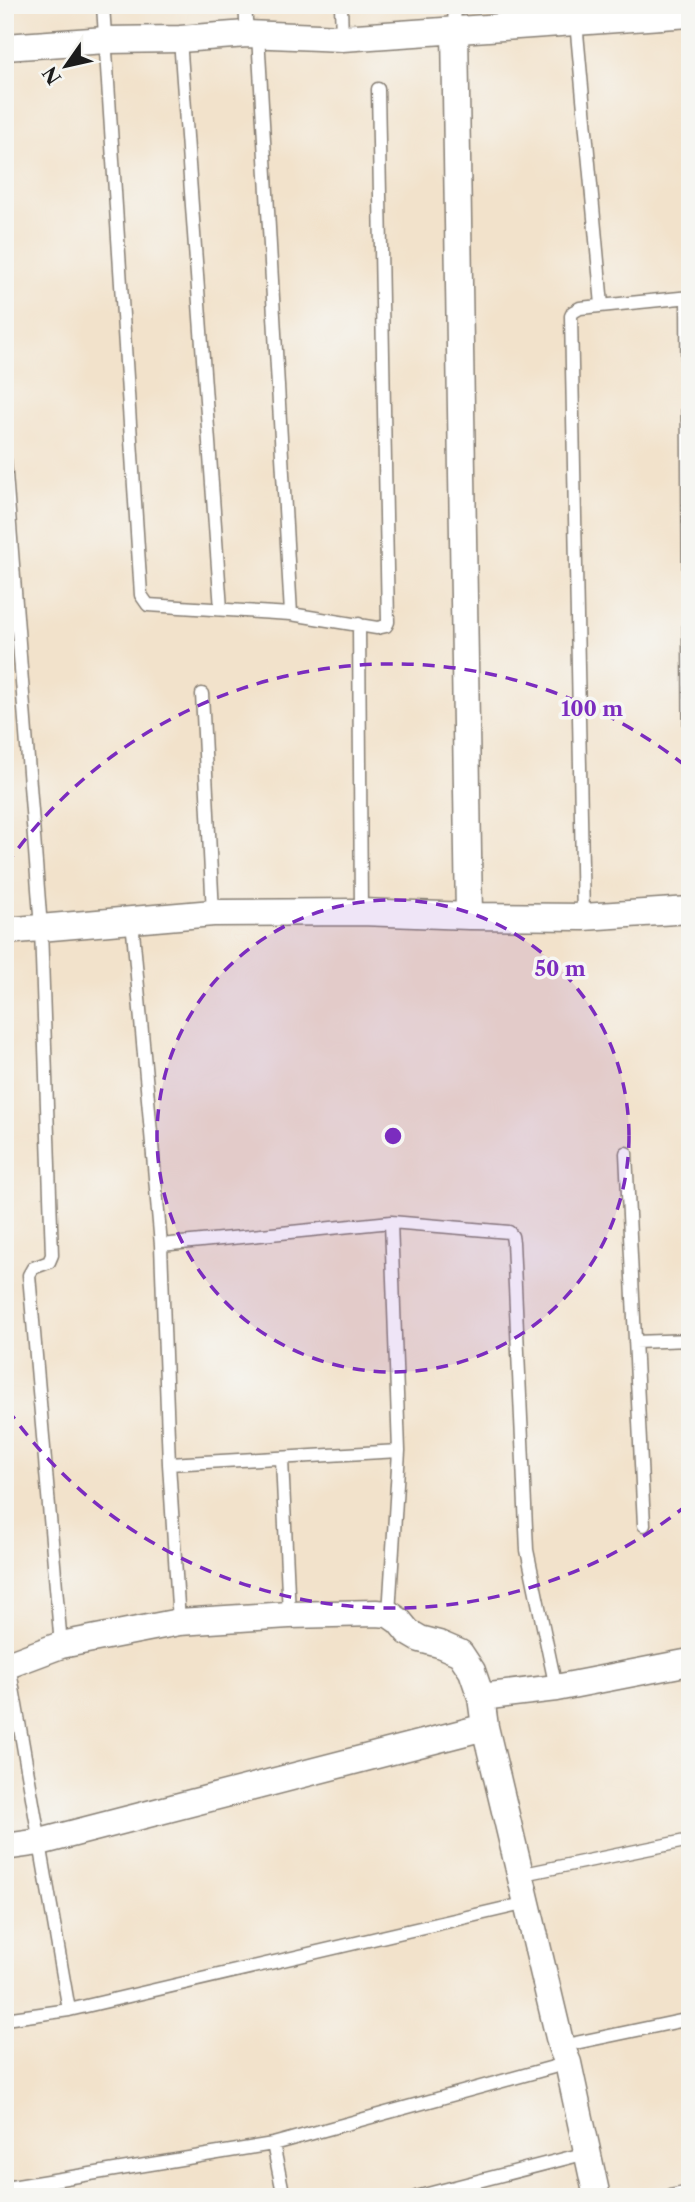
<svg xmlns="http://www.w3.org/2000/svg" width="695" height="2202" viewBox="0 0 695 2202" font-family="'Libre Caslon Text',serif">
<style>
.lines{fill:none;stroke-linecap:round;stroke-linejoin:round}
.lane-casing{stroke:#877f74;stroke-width:15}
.street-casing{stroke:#877f74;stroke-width:29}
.lane{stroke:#fff;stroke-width:12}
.street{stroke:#fff;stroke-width:26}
.ring{fill:none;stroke:#7b2cbf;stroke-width:3.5;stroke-dasharray:12 9}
.centre{fill:#7b2cbf;stroke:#f6f6f2;stroke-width:3.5}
.ring-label{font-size:21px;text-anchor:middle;font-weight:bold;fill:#7b2cbf;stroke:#f6f6f2;stroke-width:7;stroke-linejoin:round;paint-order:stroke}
</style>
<rect width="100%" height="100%" fill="#f6f6f2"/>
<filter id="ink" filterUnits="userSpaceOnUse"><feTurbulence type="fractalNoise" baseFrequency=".0143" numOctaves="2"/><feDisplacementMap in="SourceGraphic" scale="14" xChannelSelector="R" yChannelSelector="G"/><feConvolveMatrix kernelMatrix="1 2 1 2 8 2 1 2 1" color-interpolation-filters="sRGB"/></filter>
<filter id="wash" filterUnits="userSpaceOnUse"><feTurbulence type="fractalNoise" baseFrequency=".00686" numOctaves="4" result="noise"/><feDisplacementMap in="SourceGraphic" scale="28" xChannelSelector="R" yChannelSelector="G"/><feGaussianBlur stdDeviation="1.57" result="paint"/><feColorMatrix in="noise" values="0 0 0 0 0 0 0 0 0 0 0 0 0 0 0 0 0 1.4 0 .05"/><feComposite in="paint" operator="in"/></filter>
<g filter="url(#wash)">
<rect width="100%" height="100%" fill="#f2e2cb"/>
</g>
<g filter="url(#ink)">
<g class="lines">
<defs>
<path id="lane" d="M103 5 141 595 148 605 291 614 377 628 386 626 388 622 378 89
M245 5 247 34
M341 5 342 38
M454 5 455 30
M576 22 602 305
M258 35 291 614
M180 39 221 609
M687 297 690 795
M5 461 41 928 52 1255 49 1262 33 1268 29 1275 61 1645
M359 624 361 912
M202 694 213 913
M583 917 571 316 573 312 580 308 690 297
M132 920 161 1245 169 1464 179 1622
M626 1153 644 1525
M161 1245 391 1222 509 1232 512 1236 513 1242 527 1550 556 1688
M635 1342 690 1340
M282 1459 289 1615
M169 1464 399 1451
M389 1614 399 1451 391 1222
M9 1665 69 2010
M519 1875 690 1840
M5 2019 69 2010 527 1903
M561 2046 690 2019
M273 2144 284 2197
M5 2188 273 2144 568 2063
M416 2197 587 2153
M664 2197 690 2192"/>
<path id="street" d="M455 30 469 916
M5 47 106 40 180 39 247 34 342 38 690 14
M5 931 213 913 361 912 469 916 583 917 690 910
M5 1666 61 1645 179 1622 289 1615 376 1613 389 1614 399 1621 408 1632 420 1639 439 1644 460 1653 472 1671 481 1697 485 1727 561 2046 568 2063 597 2197
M481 1697 556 1688 690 1662
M5 1847 40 1842 485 1727"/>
</defs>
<use href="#lane" class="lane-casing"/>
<use href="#street" class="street-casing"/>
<use href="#lane" class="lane"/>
<use href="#street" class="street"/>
</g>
</g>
<circle cx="393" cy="1136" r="236" fill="#7b2cbf" fill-opacity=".12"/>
<g class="ring">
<circle cx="393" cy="1136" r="236"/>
<path d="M687 1505A472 472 0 0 1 6 1407M6 865A472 472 0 0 1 687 767"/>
</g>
<circle cx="393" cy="1136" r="10" class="centre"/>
<g class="ring-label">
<text x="592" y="716">100 m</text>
<text x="560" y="976">50 m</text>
</g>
<rect width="695" height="2202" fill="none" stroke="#f6f6f2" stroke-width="28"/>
<g transform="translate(66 66) rotate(236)" stroke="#f6f6f2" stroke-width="5" paint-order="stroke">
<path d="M0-5L12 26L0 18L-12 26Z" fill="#1c1c1c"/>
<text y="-10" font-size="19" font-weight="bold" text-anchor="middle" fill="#1c1c1c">N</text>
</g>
</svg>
